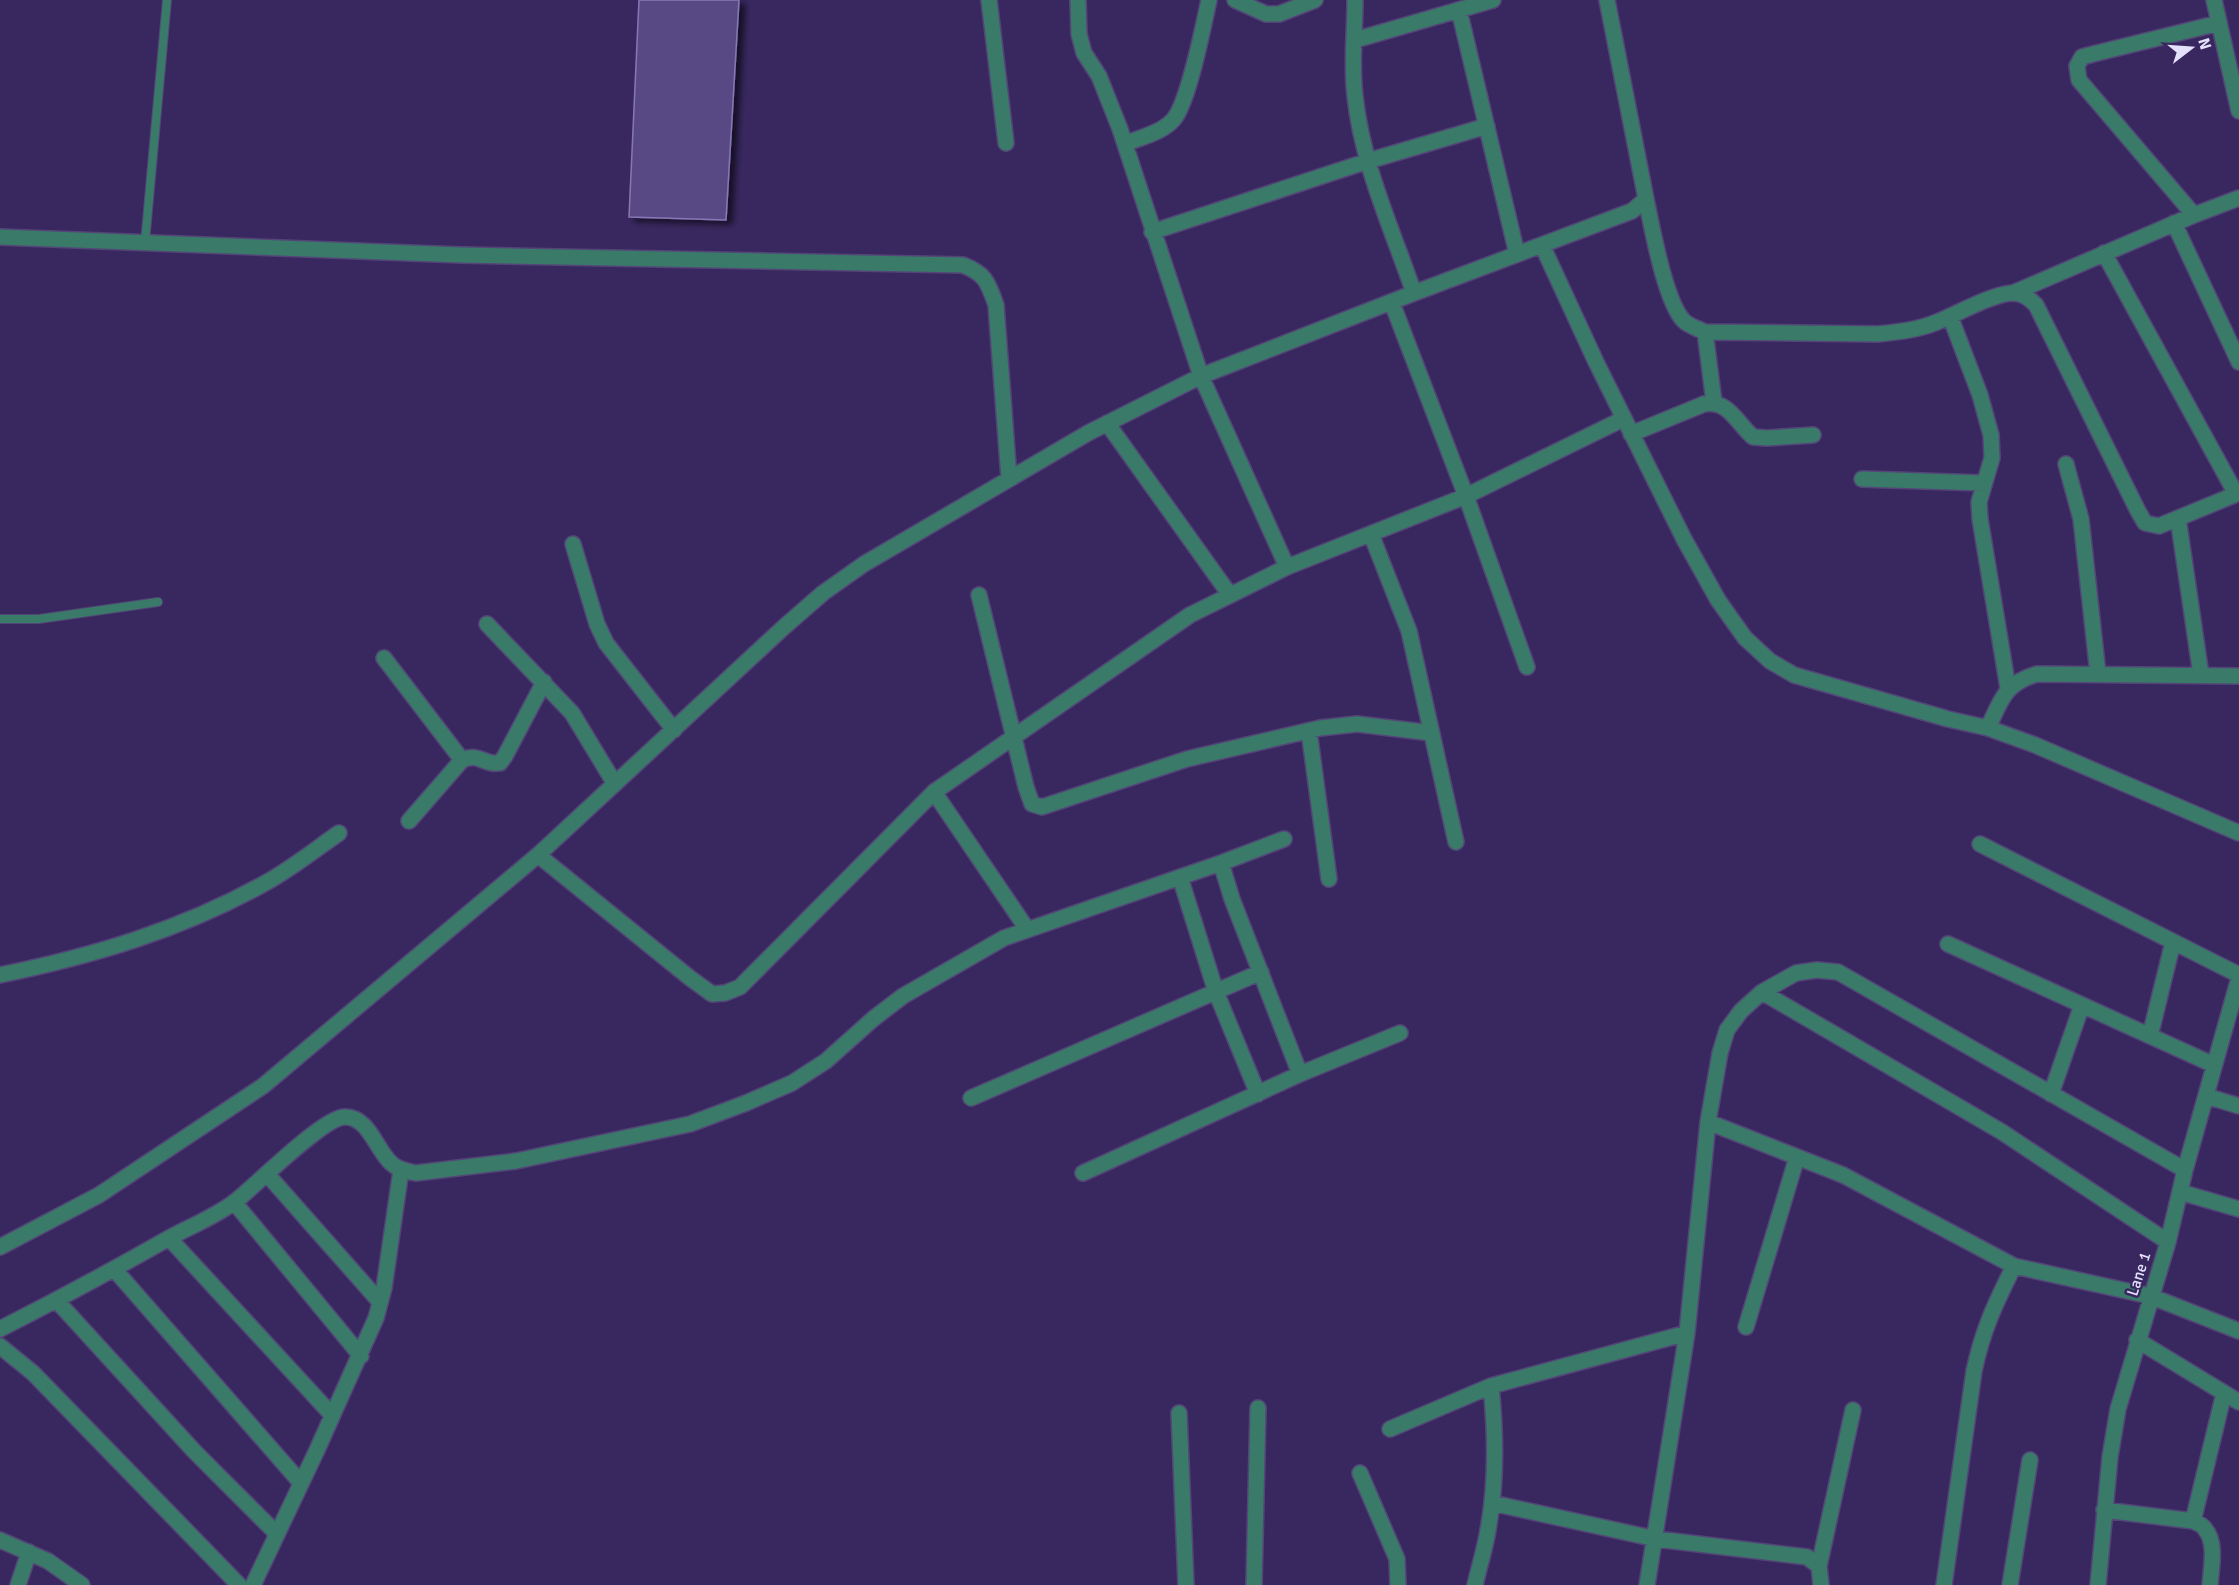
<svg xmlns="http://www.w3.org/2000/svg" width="2239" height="1585" viewBox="0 0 2239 1585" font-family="Signika,sans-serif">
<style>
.building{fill:#594a84;stroke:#8678b6;stroke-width:1.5;filter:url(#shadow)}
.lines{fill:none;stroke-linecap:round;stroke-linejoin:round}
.service-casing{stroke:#544578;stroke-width:10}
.minor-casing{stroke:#544578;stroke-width:18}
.service{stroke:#397a69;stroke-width:8}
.minor{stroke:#397a69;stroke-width:15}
.labels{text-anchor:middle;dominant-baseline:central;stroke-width:5;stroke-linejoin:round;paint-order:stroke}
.street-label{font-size:16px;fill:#e5e0fb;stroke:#38285f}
</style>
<defs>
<filter id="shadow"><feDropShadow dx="6" dy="4" stdDeviation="3" flood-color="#0009"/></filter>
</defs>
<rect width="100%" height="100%" fill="#38285f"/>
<path class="building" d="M639 0H739L726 220 629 217Z"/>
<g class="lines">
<defs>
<path id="service" d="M145 243 167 0
M0 619H39L158 602"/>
<path id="minor" d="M989 0 1006 143
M1078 0 1079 34 1084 53 1099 76 1120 129 1201 376 1287 567
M1235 0 1266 14H1279L1315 0
M1355 0C1355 32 1351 65 1355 96 1362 164 1392 229 1414 293
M2214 0 2239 111
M1459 10 1517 254
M1355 40 1493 0
M1125 144C1141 137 1162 133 1174 119 1189 100 1203 27 1209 0
M1646 199C1652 227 1665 302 1684 321 1689 326 1699 329 1705 332L1878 334C1898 332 1918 330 1937 322 1957 314 1992 294 2012 293 2023 293 2029 298 2036 305L2138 511 2145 523 2159 526 2239 493
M2194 215 2079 80 2077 66 2082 57 2093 54 2219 23
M2174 223 2239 362
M1152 232 1368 161 1487 126
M0 237 462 255 963 265C986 274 988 283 996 305L1009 478
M1542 245 1596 362 1684 539 1718 600 1745 638 1770 661 1794 675 1948 719 1988 728 2035 745 2239 833
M2104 253 2236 494
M2013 293 2194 215 2239 198
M1392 303 1466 496 1623 419
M1950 316 1980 395 1991 435 1992 458 1979 502 1980 519 2008 688
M1705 332 1714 402
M1107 423 1230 595
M1631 434 1704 404C1729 400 1736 422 1753 437L1767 438 1813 435
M2066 464 2081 519 2098 674
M1862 479 1984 483
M2178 518 2201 675
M1371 534 1409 631 1456 842
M573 544 597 624 606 643 674 730
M979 595 1026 787 1032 804 1042 807 1187 759 1320 728 1357 724 1432 733
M487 624 572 713 615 784
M384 658 462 760
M1988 728C2001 700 2005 683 2037 674L2239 676
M1309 731 1329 879
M934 792 1027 929
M409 821 462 760C480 752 484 766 500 763L505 756 544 682
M1980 844 2239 975
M538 855 690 978 712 994 725 993 740 987 934 792 1190 615 1287 567 1466 496 1527 667
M1221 863 1232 899 1300 1074
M1180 877 1216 992 1258 1094
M1948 944 2214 1065
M0 975C93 956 184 929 267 882 292 868 316 849 339 833
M1762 992 2002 1132 2168 1242
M2150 1036 2173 942
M2051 1094 2082 1005
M2206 1096 2239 1106
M971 1098 1261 972
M1708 1122 1843 1175 2014 1266 2150 1296 2239 1331
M1083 1173 1300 1074 1400 1033
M267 1174 380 1302
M2180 1192 2239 1209
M234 1202 361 1356
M169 1238 332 1415
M0 1247 99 1195 263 1086 538 855 784 627 823 593 864 564 1088 433 1201 376 1414 293 1632 211 1646 199 1607 0
M115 1270 301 1483
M57 1301 194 1451 277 1534
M1746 1327 1797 1157
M0 1329C57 1300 113 1270 169 1238 191 1226 217 1216 237 1200 257 1184 323 1118 344 1117 368 1115 377 1151 391 1163 398 1170 407 1171 416 1173L516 1161 690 1124 746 1103 792 1083 826 1061 873 1019 903 996 1004 938 1221 863 1284 839
M2137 1340 2239 1402
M0 1346 33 1373 239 1585
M1179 1413 1186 1585
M1390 1429 1491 1386 1687 1333
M1360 1473 1397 1559 1398 1585
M1492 1503 1656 1539 1807 1557 1819 1566 1821 1585
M2104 1510 2193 1521C2197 1523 2203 1525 2205 1529 2217 1543 2211 1568 2210 1585
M2193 1521 2224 1393
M0 1540 48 1561 82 1585
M1819 1566 1853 1410
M18 1585 29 1552
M253 1585 317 1450 376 1318 384 1288 401 1170
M1254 1585 1258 1408
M1475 1585C1479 1567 1485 1549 1488 1530 1497 1482 1496 1435 1491 1386
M1647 1585 1687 1333 1708 1122 1720 1053 1727 1030 1741 1011 1762 992 1796 973 1817 970 1838 972 2185 1170
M1944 1585 1974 1371C1983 1329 1995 1304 2014 1266
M2010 1585 2030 1460
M2098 1585 2110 1457 2118 1409 2168 1242 2185 1170 2239 978"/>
</defs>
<use href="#service" class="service-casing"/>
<use href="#minor" class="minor-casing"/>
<use href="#service" class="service"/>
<use href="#minor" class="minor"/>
</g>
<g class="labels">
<g class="street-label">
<text transform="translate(2139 1274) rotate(-72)">Lane 1</text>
</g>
</g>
<g transform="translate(2191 48) rotate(73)" stroke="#38285f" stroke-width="4.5" paint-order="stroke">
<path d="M0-4.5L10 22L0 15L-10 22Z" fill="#e5e0fb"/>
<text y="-9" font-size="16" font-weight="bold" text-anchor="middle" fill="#e5e0fb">N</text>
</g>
</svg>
